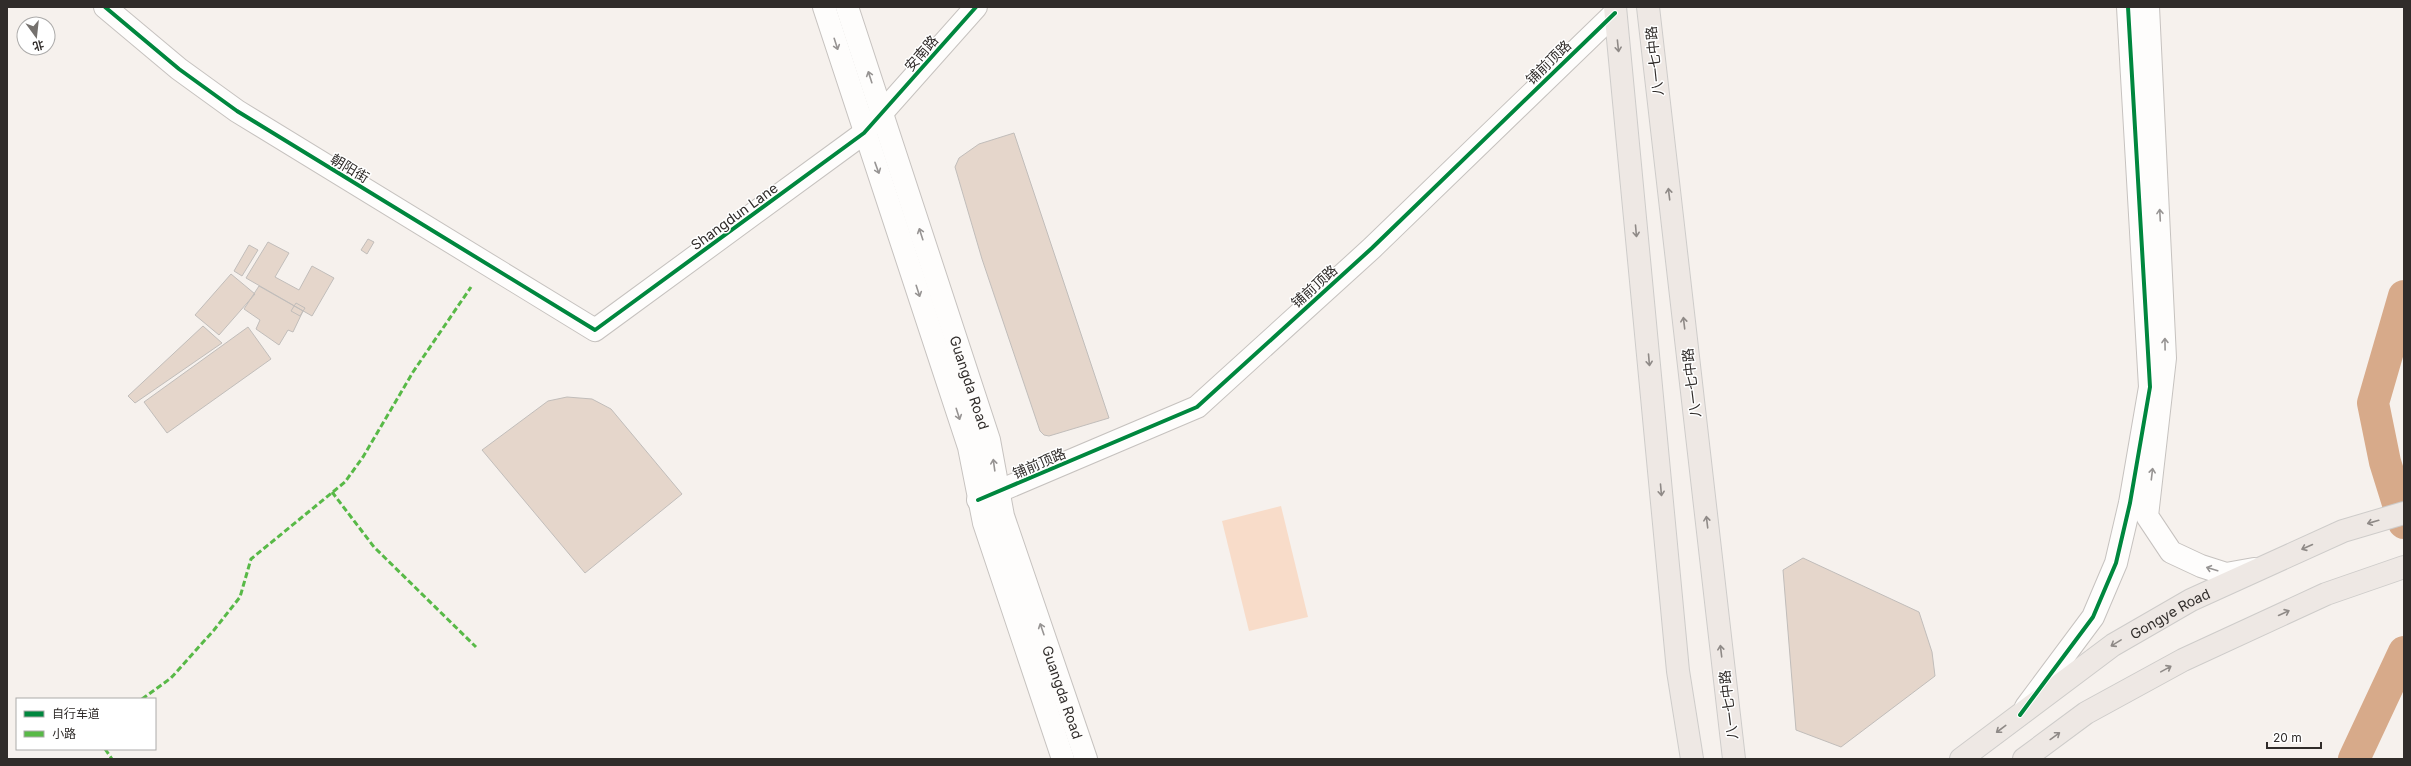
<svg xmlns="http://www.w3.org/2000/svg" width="2411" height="766" viewBox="0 0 2411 766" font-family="Inter,'Noto Sans SC',sans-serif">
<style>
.green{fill:#f8dcc9}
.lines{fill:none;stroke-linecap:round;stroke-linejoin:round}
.river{stroke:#d7aa8a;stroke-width:32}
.building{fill:#e5d6cb;stroke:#c1bdba}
.secondary-casing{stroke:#c6c2bf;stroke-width:24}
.primary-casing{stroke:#ceccca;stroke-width:24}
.secondary{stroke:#fefdfc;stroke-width:22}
.primary{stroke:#eee8e4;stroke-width:22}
.quiet{stroke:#58b947;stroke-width:3;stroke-dasharray:6 3;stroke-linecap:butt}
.cycleway-casing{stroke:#fff;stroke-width:6}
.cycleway{stroke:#00873e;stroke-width:4}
.oneway{stroke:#979493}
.oneway2{stroke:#8f8a87}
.labels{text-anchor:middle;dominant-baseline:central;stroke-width:3;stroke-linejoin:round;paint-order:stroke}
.street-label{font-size:14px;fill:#302c2a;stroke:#fff}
</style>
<rect width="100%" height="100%" fill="#f6f1ed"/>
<path class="green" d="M1281 506 1308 617 1249 631 1222 521Z"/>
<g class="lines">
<path class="river" d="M2404 296 2373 403 2385 462 2404 523
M2354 759 2404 652"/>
</g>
<path class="building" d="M1014 133 1109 418 1049 436 1044 435 1040 431 982 259 955 167 959 158 979 144Z
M368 239 374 242 367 254 361 250Z
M268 242 289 253 275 277 299 290 312 266 334 278 312 316 246 278Z
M249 245 258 250 242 276 234 271Z
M231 274 255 294 219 335 195 315Z
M259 286 303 311 293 332 288 330 279 345 256 329 260 320 244 309Z
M296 303 305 308 300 316 291 311Z
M203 326 222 343 135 403 128 396Z
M248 327 271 359 167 433 144 402Z
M567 397 592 399 611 409 682 494 585 573 482 450 548 401Z
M1803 558 1919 612 1932 652 1935 676 1841 747 1796 730 1783 570Z"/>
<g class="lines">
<defs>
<g id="secondary">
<path d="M105 7 179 69 237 111 595 330 864 133 976 7"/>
<path d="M824 7 969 447 984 523 1063 759"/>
<path id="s1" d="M847 7 989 440 1003 516 1086 759"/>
<path d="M2148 7 2165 358 2147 516 2171 552 2201 566 2226 574 2254 569"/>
<path d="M978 500 1197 407 1372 248 1615 13"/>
<path d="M2026 707 2093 617 2116 563 2130 503 2150 387 2128 7"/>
</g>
<g id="primary">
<path d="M1615 7 1678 671 1692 759"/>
<path d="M1648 7 1734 759"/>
<path id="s2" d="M1961 759 2113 645 2191 600 2343 531 2404 513"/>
<path d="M2024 759 2086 713 2183 660 2326 594 2404 567"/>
</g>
</defs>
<use href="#secondary" class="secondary-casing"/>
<use href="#primary" class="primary-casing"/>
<use href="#secondary" class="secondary"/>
<use href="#primary" class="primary"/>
<path class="quiet" d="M332 492 374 547 476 647
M142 699 171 678 214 630 240 597 251 559 345 482 363 457 413 372 471 287
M105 749 112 759"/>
<defs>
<path id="cycleway" d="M105 7 179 69 237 111 595 330 864 133 976 7
M978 500 1197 407 1372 248 1615 13
M2020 715 2093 617 2116 563 2130 503 2150 387 2128 7"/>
</defs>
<use href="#cycleway" class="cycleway-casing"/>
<use href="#cycleway" class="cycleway"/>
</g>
<defs><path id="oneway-shaft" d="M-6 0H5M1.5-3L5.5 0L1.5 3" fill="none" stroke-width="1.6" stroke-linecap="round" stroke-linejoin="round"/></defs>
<g class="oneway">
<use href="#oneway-shaft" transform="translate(836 44) rotate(72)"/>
<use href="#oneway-shaft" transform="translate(870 77) rotate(-108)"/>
<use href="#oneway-shaft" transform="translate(877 168) rotate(70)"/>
<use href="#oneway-shaft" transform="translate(2160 215) rotate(-93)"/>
<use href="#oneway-shaft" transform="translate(921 234) rotate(-108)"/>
<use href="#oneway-shaft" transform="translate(918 291) rotate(72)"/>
<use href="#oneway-shaft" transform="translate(2165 344) rotate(-91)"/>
<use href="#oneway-shaft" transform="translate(958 414) rotate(72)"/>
<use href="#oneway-shaft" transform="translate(994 465) rotate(-98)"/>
<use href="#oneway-shaft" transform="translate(2152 474) rotate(-83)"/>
<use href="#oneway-shaft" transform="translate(2212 569) rotate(-163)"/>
<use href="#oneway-shaft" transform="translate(1042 629) rotate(-109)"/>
</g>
<g class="oneway2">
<use href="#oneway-shaft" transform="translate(1618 46) rotate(84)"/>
<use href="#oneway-shaft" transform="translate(1669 194) rotate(-97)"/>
<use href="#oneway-shaft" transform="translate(1636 231) rotate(85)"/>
<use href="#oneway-shaft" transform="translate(1684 323) rotate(-97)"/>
<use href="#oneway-shaft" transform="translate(1649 360) rotate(85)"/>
<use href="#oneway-shaft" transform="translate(1661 490) rotate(85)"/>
<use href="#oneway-shaft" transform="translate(1707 522) rotate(-97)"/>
<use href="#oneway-shaft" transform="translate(2373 522) rotate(164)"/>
<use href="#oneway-shaft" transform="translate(2307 547) rotate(156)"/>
<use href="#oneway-shaft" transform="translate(2284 613) rotate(-25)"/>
<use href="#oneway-shaft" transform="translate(2116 643) rotate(149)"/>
<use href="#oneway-shaft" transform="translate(1721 651) rotate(-97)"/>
<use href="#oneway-shaft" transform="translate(2166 669) rotate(-29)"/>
<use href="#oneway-shaft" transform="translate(2001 729) rotate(143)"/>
<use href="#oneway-shaft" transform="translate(2055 736) rotate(-36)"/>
</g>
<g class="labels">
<g class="street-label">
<text transform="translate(921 53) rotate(-49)">安南路</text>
<text transform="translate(1654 61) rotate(-96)">八一七中路</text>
<text transform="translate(1548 62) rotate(-44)">铺前顶路</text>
<text transform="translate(350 168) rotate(31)">朝阳街</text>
<text transform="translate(734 216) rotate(-36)">Shangdun Lane</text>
<text transform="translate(1314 286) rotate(-42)">铺前顶路</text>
<text stroke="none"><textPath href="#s1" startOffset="395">Guangda Road</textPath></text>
<text transform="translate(1691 383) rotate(-97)">八一七中路</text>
<text transform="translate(1039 463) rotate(-23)">铺前顶路</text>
<text stroke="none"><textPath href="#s2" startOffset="255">Gongye Road</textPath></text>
<text stroke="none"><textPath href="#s1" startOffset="719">Guangda Road</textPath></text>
<text transform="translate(1728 705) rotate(-97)">八一七中路</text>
</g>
</g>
<rect width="2411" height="766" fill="none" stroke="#302c2a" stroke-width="16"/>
<rect x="16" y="698" width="140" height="52" fill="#ffffff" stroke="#acabaa"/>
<rect x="24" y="711" width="20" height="6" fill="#00873e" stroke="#acabaa"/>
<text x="52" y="718" font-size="12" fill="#302c2a">自行车道</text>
<rect x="24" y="731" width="20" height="6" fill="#58b947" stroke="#acabaa"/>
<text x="52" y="738" font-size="12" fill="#302c2a">小路</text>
<g transform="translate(36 36) rotate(165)"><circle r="19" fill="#ffffff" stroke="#acabaa"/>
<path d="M0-3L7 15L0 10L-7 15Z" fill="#75716e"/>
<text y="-6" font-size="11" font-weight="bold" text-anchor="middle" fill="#302c2a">北</text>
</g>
<path d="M2267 742v6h54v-6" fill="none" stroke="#302c2a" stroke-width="2"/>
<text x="2273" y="742" font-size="12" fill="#302c2a" stroke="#ffffff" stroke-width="3" paint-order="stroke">20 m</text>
</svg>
